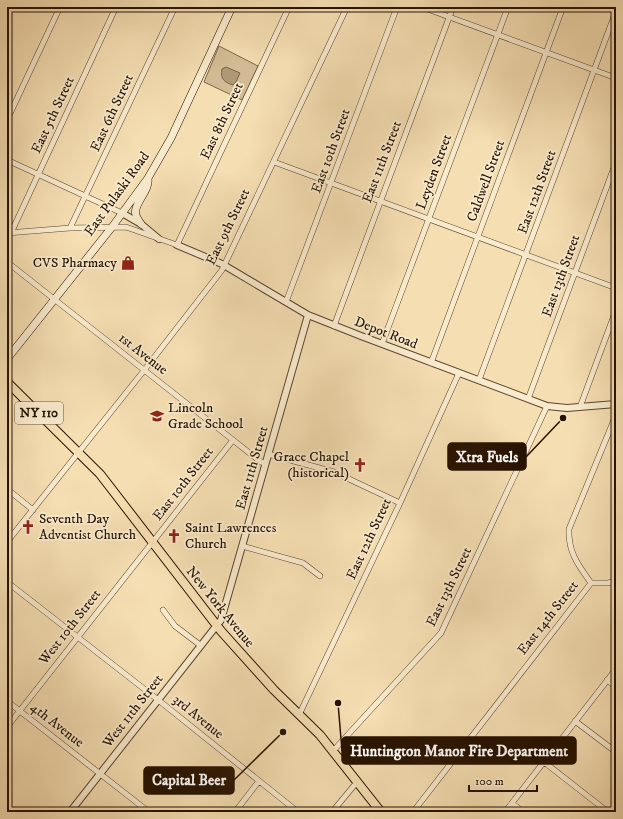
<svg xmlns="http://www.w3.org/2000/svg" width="623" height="819" viewBox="0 0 623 819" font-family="'IM FELL DW Pica',serif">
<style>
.green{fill:#d2bb94;stroke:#7c664a}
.water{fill:#af9975;stroke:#786346}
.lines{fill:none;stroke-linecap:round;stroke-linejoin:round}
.minor-casing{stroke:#5a452c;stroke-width:6}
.tertiary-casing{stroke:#5a452c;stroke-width:8}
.secondary-casing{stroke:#261200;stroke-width:8}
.primary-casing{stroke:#261200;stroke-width:10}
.minor{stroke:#f8eacd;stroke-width:5}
.tertiary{stroke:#f8eacd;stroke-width:6}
.secondary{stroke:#f8eacd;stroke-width:7}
.primary{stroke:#f5deb2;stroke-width:8}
.labels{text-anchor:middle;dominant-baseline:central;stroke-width:3.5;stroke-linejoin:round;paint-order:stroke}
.shield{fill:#f8eacd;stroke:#65533e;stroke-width:1}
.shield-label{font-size:13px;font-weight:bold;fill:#261200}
.street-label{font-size:14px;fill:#261200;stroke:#f8eacd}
.poi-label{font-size:14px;fill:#261200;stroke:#f8eacd;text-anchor:start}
.leader{fill:none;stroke:#261200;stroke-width:1.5}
.callout-dot{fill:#261200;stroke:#f8eacd;stroke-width:1.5}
.callout{fill:#261200;stroke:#261200;stroke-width:1.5}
.callout-label{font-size:15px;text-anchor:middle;font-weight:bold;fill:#fff}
</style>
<rect width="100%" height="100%" fill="#f5deb2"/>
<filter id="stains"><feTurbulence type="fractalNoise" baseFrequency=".005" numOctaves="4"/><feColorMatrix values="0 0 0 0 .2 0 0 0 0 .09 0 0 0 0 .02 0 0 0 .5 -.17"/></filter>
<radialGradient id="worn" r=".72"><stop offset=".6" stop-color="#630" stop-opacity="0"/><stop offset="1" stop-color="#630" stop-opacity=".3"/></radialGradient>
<path class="green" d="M219 46 258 66 242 100 204 82Z"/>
<path class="water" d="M226 67 240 73 236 82 233 85C224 82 220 79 222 69Z"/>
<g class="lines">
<defs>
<path id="minor" d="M422 7 616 78
M7 120 60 7
M7 160 122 213
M274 162 616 288
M70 228 175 7
M7 233 70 228 126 227 177 245 289 7
M11 233 116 7
M7 262 233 440 261 462 265 463
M286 302 397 7
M334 326 453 7
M382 344 508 7
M431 363 563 7
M479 380 616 11
M528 399 616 162
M580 407 616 310
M268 454 334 472 400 503
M7 489 33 510
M7 542 142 373 222 270 347 7
M242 546 303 563 320 576
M7 582 157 699 298 812
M591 583C578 565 568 552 569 529L616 415
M591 583H608L616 581
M163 610 175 626 200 645
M607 680 616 687
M7 701 149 812
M299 715 400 503 459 373
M575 721 616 752
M7 727 233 440
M333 751 441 633 547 406
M544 762 608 812
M512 803 523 812
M235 812 259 781
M332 812 357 782
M413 812 591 583
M505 812 616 669"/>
<path id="tertiary" d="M122 213 141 224 159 239
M177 245 222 264 308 315 361 336 547 406 567 408 616 404
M70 812 221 620 308 315"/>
<path id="secondary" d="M141 224C139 221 137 218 136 215 132 205 150 191 148 179
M7 359 112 227 148 178 171 138 232 7"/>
<path id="primary" d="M7 382 100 474 221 631 274 690 320 735 381 812"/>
</defs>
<use href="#minor" class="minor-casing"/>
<use href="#tertiary" class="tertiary-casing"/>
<use href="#secondary" class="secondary-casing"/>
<use href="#primary" class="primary-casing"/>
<use href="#minor" class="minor"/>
<use href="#tertiary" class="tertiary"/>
<use href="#secondary" class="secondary"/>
<use href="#primary" class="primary"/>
</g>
<defs>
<symbol id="shop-bare" viewBox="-9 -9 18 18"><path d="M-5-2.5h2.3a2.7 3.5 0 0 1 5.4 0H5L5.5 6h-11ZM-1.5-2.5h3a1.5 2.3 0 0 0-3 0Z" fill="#8f2418" stroke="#f8eacd" stroke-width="2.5" paint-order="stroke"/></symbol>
<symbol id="school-bare" viewBox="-9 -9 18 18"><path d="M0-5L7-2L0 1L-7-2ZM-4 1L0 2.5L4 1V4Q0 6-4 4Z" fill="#8f2418" stroke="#f8eacd" stroke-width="2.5" paint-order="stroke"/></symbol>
<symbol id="church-bare" viewBox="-9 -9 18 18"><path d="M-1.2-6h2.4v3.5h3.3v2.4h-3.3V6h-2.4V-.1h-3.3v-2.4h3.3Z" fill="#8f2418" stroke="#f8eacd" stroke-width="2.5" paint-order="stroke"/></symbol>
</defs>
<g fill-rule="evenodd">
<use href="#shop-bare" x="118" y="253" width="20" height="20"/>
<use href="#school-bare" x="147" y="406" width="20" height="20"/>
<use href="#church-bare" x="350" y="455" width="20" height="20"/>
<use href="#church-bare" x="18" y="517" width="20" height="20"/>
<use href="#church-bare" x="164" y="526" width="20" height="20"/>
</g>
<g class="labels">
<rect class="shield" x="15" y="402" width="48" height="22" rx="3"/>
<g class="shield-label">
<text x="39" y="413">NY 110</text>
</g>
<g class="street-label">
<text transform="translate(112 113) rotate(-65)">East 6th Street</text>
<text transform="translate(53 115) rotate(-65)">East 5th Street</text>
<text transform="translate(222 121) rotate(-65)">East 8th Street</text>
<text transform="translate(331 151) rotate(-70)">East 10th Street</text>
<text transform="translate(382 162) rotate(-69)">East 11th Street</text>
<text transform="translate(434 172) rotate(-70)">Leyden Street</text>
<text transform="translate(486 181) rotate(-70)">Caldwell Street</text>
<text transform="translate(537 192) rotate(-70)">East 12th Street</text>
<text transform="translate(117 194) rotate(-54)">East Pulaski Road</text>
<text transform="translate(228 227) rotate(-64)">East 9th Street</text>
<text transform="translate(561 276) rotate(-70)">East 13th Street</text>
<text transform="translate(386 333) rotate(21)">Depot Road</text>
<text transform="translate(143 354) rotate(38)">1st Avenue</text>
<text transform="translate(252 468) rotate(-74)">East 11th Street</text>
<text transform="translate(183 484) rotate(-52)">East 10th Street</text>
<text transform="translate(369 539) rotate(-65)">East 12th Street</text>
<text transform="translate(449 587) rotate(-64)">East 13th Street</text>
<text transform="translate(220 607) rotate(51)">New York Avenue</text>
<text transform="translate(548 618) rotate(-52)">East 14th Street</text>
<text transform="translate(70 627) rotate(-52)">West 10th Street</text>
<text transform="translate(133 711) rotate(-52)">West 11th Street</text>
<text transform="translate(198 717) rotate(39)">3rd Avenue</text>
<text transform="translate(57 725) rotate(38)">4th Avenue</text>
</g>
<g class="poi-label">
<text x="117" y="263" text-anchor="end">CVS Pharmacy</text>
<text x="168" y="408">Lincoln<tspan x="168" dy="16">Grade School</tspan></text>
<text x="349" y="457" text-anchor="end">Grace Chapel<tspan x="349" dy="16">(historical)</tspan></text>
<text x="39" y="519">Seventh Day<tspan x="39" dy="16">Adventist Church</tspan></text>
<text x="185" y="528">Saint Lawrences<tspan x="185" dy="16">Church</tspan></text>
</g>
</g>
<path class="leader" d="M563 418L526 457M338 703L342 751M283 732L234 780"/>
<g class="callout-dot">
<circle cx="563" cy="418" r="4"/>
<circle cx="338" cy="703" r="4"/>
<circle cx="283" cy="732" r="4"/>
</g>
<g class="callout">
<rect x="448" y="443" width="78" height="27" rx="4"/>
<rect x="342" y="737" width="234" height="27" rx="4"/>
<rect x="144" y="767" width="90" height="27" rx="4"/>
</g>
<g class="callout-label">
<text x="487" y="462">Xtra Fuels</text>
<text x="459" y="756">Huntington Manor Fire Department</text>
<text x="189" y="785">Capital Beer</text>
</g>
<rect width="623" height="819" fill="none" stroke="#f5deb2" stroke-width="24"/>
<rect x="8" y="8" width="607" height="803" fill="none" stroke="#261200" stroke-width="2"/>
<rect x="12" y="12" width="599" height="795" fill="none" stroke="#261200"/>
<path d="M469 785v6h68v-6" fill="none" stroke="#261200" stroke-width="2"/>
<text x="475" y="785" font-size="12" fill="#261200" stroke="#f8eacd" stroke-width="3" paint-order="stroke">100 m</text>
<rect width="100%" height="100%" filter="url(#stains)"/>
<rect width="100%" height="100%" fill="url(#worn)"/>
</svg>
